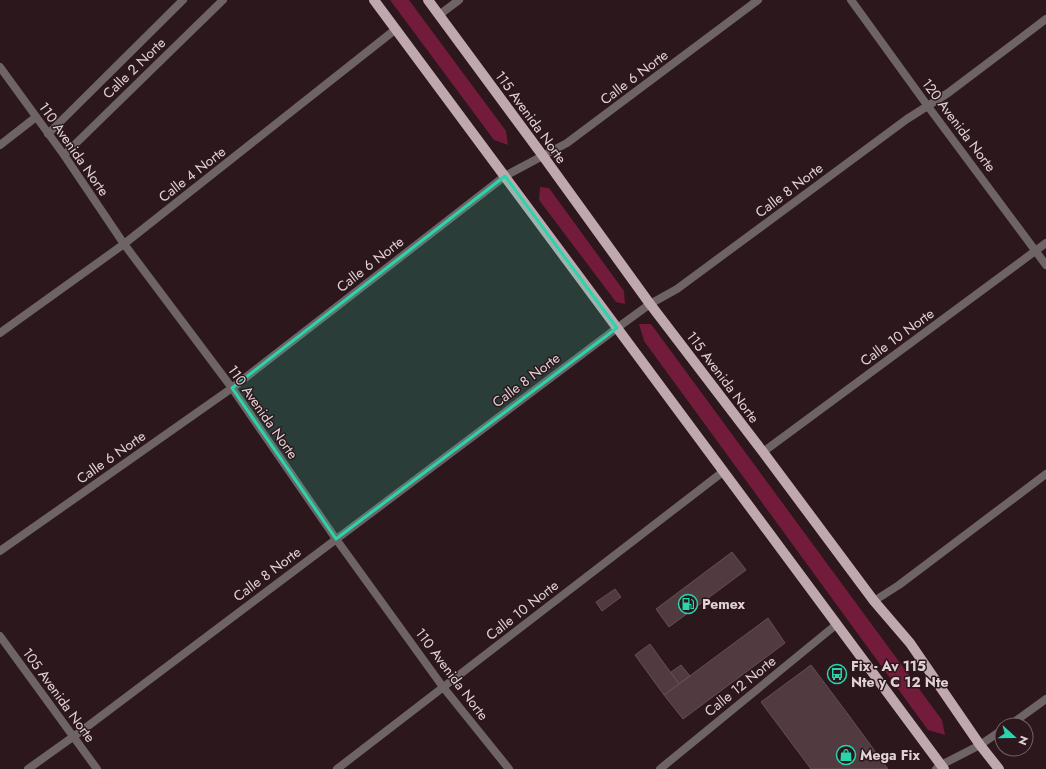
<svg xmlns="http://www.w3.org/2000/svg" width="1046" height="769" viewBox="0 0 1046 769" font-family="Jost,sans-serif">
<style>
.green{fill:#721b3a}
.building{fill:#523b40;stroke:#664e54}
.lines{fill:none;stroke-linecap:round;stroke-linejoin:round}
.street{stroke:#6e6365;stroke-width:8}
.primary{stroke:#c0a9ae;stroke-width:10}
.marked{fill:#2ad5ac;fill-opacity:0.2;stroke:#2ad5ac;stroke-width:3;stroke-linejoin:round}
.labels{text-anchor:middle;dominant-baseline:central;stroke-width:3;stroke-linejoin:round;paint-order:stroke}
.street-label{font-size:14px;fill:#e1d2d5;stroke:#2b171c}
.poi-label{font-size:14px;font-weight:bold;fill:#e1d2d5;stroke:#2b171c;text-anchor:start}
</style>
<rect width="100%" height="100%" fill="#2b171c"/>
<path class="green" d="M390 0H409L506 131 508 145 494 140Z
M540 187 549 188 624 291 625 304 616 302 539 200Z
M639 324H651L942 720 945 735 928 730 644 341Z"/>
<path class="building" d="M732 552 746 570 669 627 656 609Z
M615 589 621 597 602 611 596 602Z
M768 618 785 643 683 719 664 695Z
M650 644 679 684 664 695 635 655Z
M681 665 690 676 679 684 671 672Z
M811 665 850 717 888 769H811L761 702Z"/>
<g class="lines">
<path class="street" d="M851 0 927 105 1046 265
M439 15 459 0
M0 67 64 155 124 244 232 388 336 539 443 687 509 769
M48 134 183 0
M0 145 36 117
M64 155 223 0
M0 333 124 244 396 29
M763 452 1046 243
M0 551 232 388 505 176 567 143 758 0
M874 601 899 585 1046 474
M0 636 97 769
M1010 725 1046 699
M28 769 84 729 617 328 650 304 677 289 907 119 948 93 1046 19
M337 769 724 471
M660 769 837 624
M936 769 941 765 980 745 1002 730"/>
<path class="primary" d="M374 0 944 769
M428 0 543 156 650 304 763 452 874 601 910 643 980 745 999 769"/>
</g>
<path class="marked" d="M505 176 617 328 336 539 232 388Z"/>
<defs>
<symbol id="fuel-ring" viewBox="-11 -11 22 22"><circle r="9.5" fill="#2b171c" stroke="#2ad5ac" stroke-width="1.5"/><path d="M-5.5-6h7V0h2V4h1.3V-2.5L3-4.5l.8-.8L6-3V5H2.5V1h-1V6h-7ZM-4.2-4.7v3.2H.2V-4.7Z" fill="#2ad5ac"/></symbol>
<symbol id="bus-ring" viewBox="-11 -11 22 22"><circle r="9.5" fill="#2b171c" stroke="#2ad5ac" stroke-width="1.5"/><path d="M-5-6H5V4H4V6H2V4H-2V6H-4V4H-5ZM-3.5-4V0h7V-4ZM-3.5 1.2v1.5H-2V1.2ZM2 1.2v1.5H3.5V1.2Z" fill="#2ad5ac"/></symbol>
<symbol id="shop-ring" viewBox="-11 -11 22 22"><circle r="9.5" fill="#2b171c" stroke="#2ad5ac" stroke-width="1.5"/><path d="M-5-2.5h2.3a2.7 3.5 0 0 1 5.4 0H5L5.5 6h-11ZM-1.5-2.5h3a1.5 2.3 0 0 0-3 0Z" fill="#2ad5ac"/></symbol>
</defs>
<g fill-rule="evenodd">
<use href="#fuel-ring" x="677" y="593" width="22" height="22"/>
<use href="#bus-ring" x="826" y="663" width="22" height="22"/>
<use href="#shop-ring" x="835" y="744" width="22" height="22"/>
</g>
<g class="labels">
<g class="street-label">
<text transform="translate(134 68) rotate(-44)">Calle 2 Norte</text>
<text transform="translate(634 77) rotate(-37)">Calle 6 Norte</text>
<text transform="translate(531 117) rotate(54)">115 Avenida Norte</text>
<text transform="translate(959 125) rotate(53)">120 Avenida Norte</text>
<text transform="translate(74 149) rotate(55)">110 Avenida Norte</text>
<text transform="translate(192 174) rotate(-38)">Calle 4 Norte</text>
<text transform="translate(789 190) rotate(-37)">Calle 8 Norte</text>
<text transform="translate(370 264) rotate(-38)">Calle 6 Norte</text>
<text transform="translate(897 337) rotate(-36)">Calle 10 Norte</text>
<text transform="translate(723 377) rotate(53)">115 Avenida Norte</text>
<text transform="translate(526 380) rotate(-37)">Calle 8 Norte</text>
<text transform="translate(263 412) rotate(55)">110 Avenida Norte</text>
<text transform="translate(111 457) rotate(-35)">Calle 6 Norte</text>
<text transform="translate(267 574) rotate(-37)">Calle 8 Norte</text>
<text transform="translate(522 610) rotate(-38)">Calle 10 Norte</text>
<text transform="translate(452 674) rotate(53)">110 Avenida Norte</text>
<text transform="translate(740 686) rotate(-39)">Calle 12 Norte</text>
<text transform="translate(59 695) rotate(54)">105 Avenida Norte</text>
</g>
<g class="poi-label">
<text x="702" y="604">Pemex</text>
<text x="851" y="666">Fix - Av 115<tspan x="851" dy="16">Nte y C 12 Nte</tspan></text>
<text x="860" y="755">Mega Fix</text>
</g>
</g>
<g transform="translate(1014 737) rotate(111)"><circle r="19" fill="#2b171c" stroke="#746266"/>
<path d="M0-3L7 15L0 10L-7 15Z" fill="#2ad5ac"/>
<text y="-6" font-size="11" font-weight="bold" text-anchor="middle" fill="#e1d2d5">N</text>
</g>
</svg>
